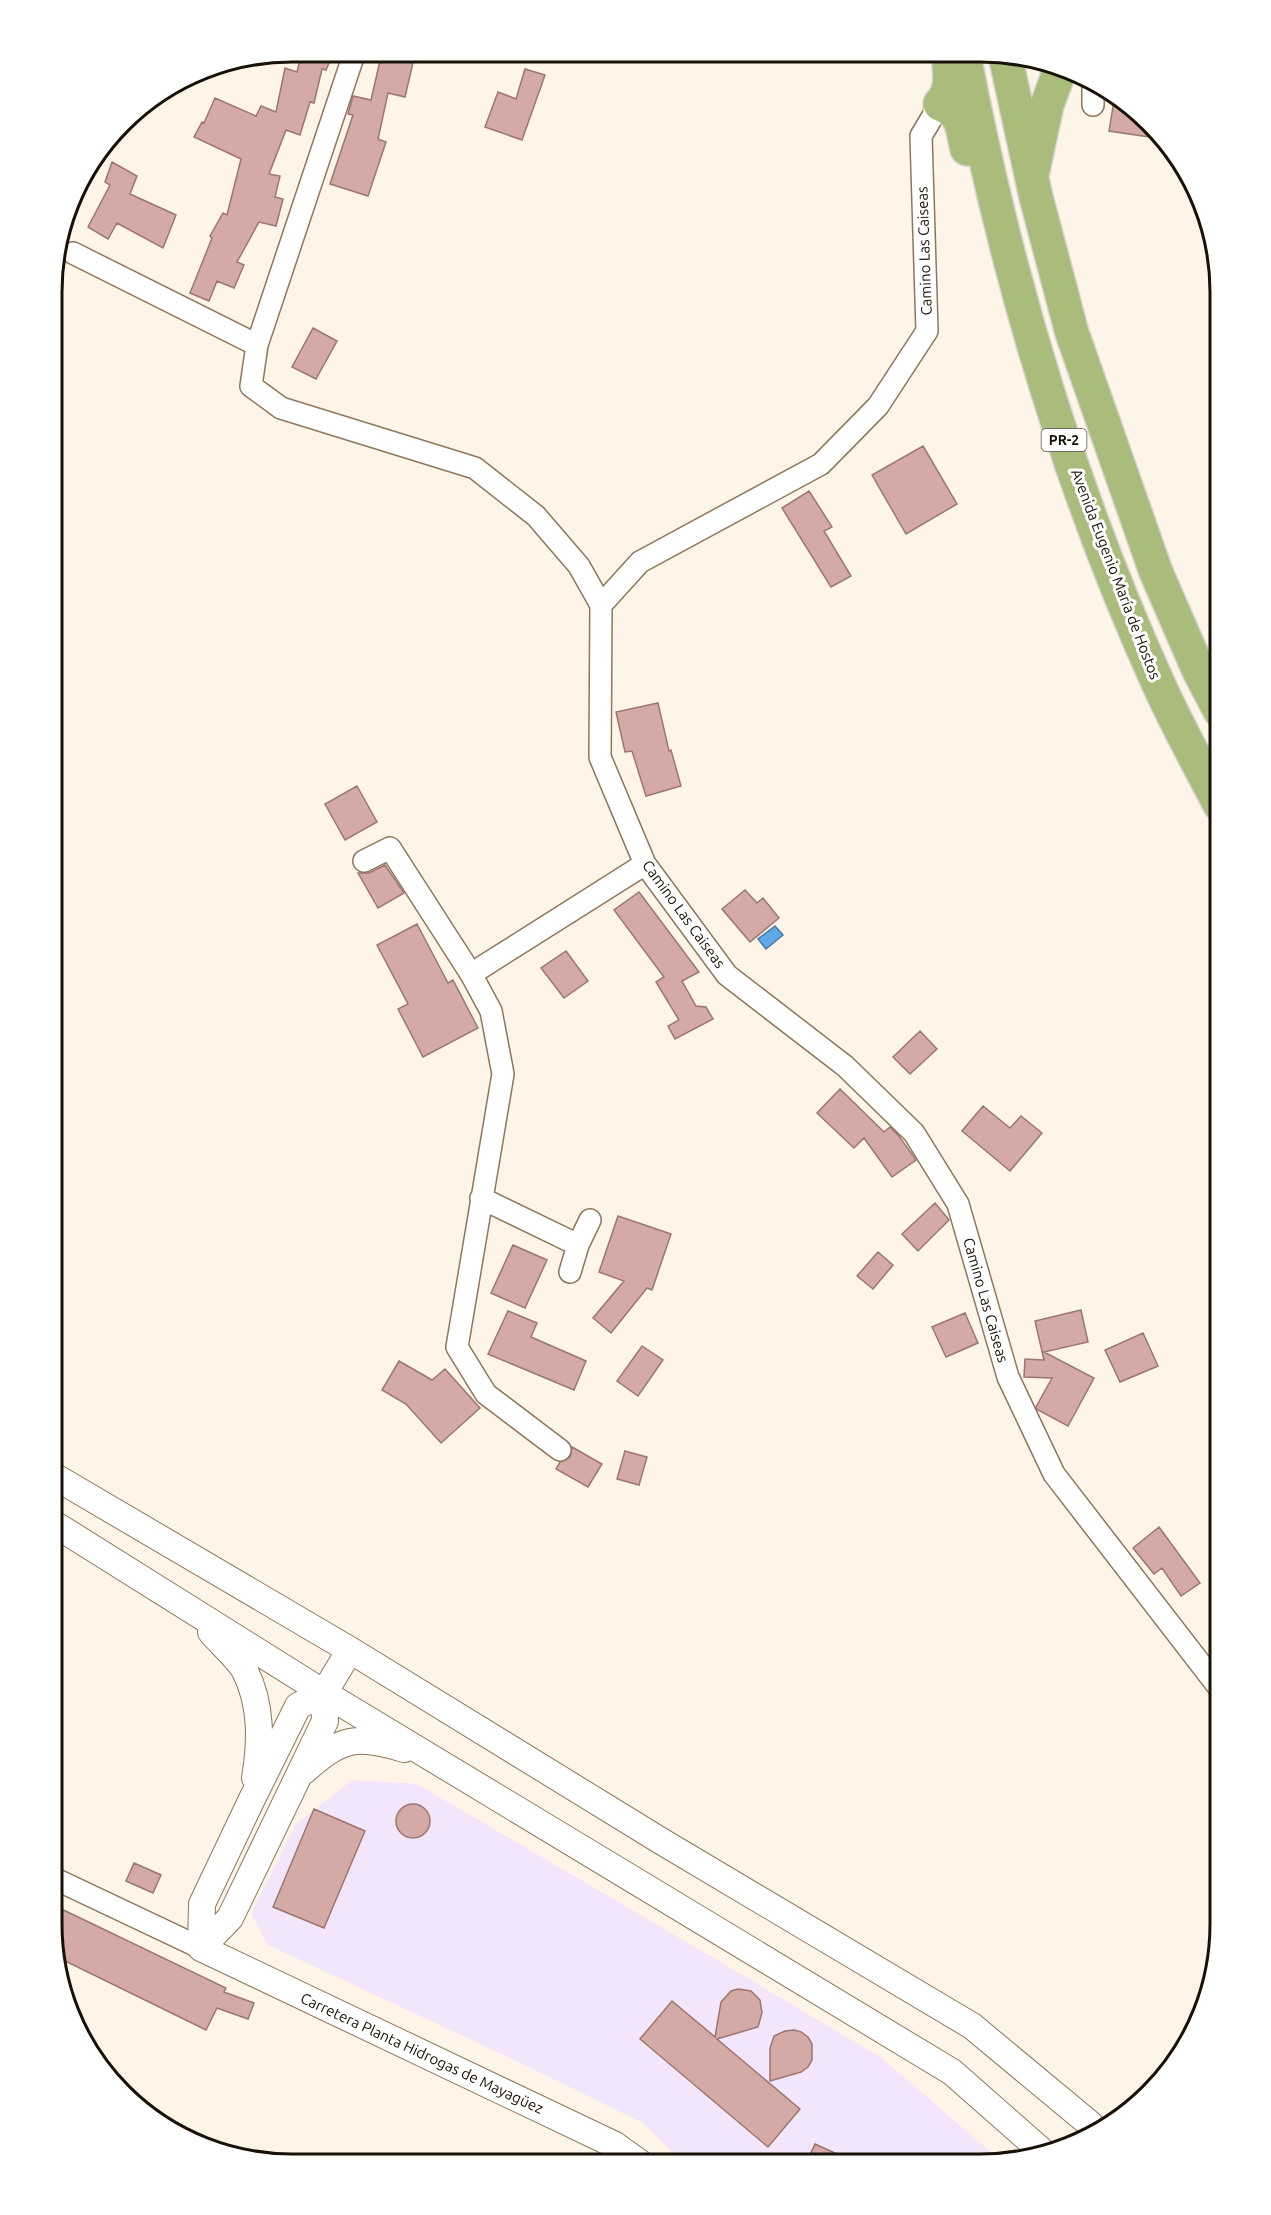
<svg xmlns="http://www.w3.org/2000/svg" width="1271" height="2215" viewBox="0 0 1271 2215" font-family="Ubuntu,sans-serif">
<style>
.industrial{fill:#f3e6fa}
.water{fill:#5fa9e9;stroke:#4a7ba5;stroke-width:1.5}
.building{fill:#d3aaa5;stroke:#9c7671;stroke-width:1.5}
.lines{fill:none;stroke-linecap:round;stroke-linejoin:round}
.minor-casing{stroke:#8e775b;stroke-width:24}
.tertiary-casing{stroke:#8e775b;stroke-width:28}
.trunk-casing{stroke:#d6d4d2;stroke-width:36}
.minor{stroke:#fff;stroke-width:21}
.tertiary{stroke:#fff;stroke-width:26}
.trunk{stroke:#aabc7c;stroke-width:33}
.labels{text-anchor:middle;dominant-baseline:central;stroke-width:6;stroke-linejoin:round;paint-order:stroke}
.shield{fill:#fff;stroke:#5e5851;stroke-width:1.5}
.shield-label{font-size:14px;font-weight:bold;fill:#191006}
.street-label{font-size:15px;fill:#191006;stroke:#fff}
.rim{fill:none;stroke:#191006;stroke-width:3}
</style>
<rect width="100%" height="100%" fill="#fef4e8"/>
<path class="industrial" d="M352 1780 417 1784 702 1951 882 2058 1001 2161 980 2164 683 2163 643 2123 508 2057 268 1945 251 1914 296 1824Z"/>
<path class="water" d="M775 926 783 935 766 949 758 939Z"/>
<path class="building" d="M291 51H334L326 70 322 69 314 103 310 102 300 135 286 130 269 174 280 176 275 197 283 199 276 226 259 222 237 262 244 265 234 288 217 281 209 301 190 293 212 238 210 236 223 213 227 215 241 159 194 137 202 122 204 123 215 98 256 116 261 106 276 112 285 68 297 72 300 60 281 53Z
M382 52 415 54 405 97 388 93 378 139 386 142 368 196 330 184 353 115 348 114 353 96 371 100Z
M525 69 545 75 522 140 485 127 498 92 516 99Z
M1115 95 1138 110 1163 139 1109 131Z
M112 162 137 176 130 194 176 215 163 248 117 223 108 239 88 227 110 185 105 182Z
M313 328 337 341 316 379 292 367Z
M923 446 957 504 906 534 872 475Z
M809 491 832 527 824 531 851 576 831 587 782 508Z
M658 703 669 751 671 750 681 786 646 796 632 751 625 752 616 712Z
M357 786 377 822 345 840 325 804Z
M385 865 404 893 378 908 358 873H369Z
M745 890 757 903 763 898 779 918 750 942 722 909Z
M639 892 699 972 682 981 696 1006 706 1007 713 1019 675 1039 668 1026 679 1020 656 982 664 977 614 910Z
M417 924 448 983 453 980 478 1028 423 1057 398 1009 408 1004 377 945Z
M566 951 588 981 564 998 541 968Z
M920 1031 937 1049 910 1074 893 1057Z
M840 1089 884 1132 890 1127 899 1136 916 1160 892 1177 864 1138 854 1148 817 1113Z
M983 1106 1010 1128 1021 1116 1042 1133 1010 1171 962 1131Z
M935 1203 949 1220 918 1251 902 1234Z
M618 1216 671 1234 652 1290 647 1288 611 1333 593 1318 624 1281 599 1272Z
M513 1245 547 1260 525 1308 491 1293Z
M878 1252 893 1265 873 1289 857 1276Z
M1081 1310 1088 1342 1044 1352 1094 1378 1068 1426 1038 1410 1036 1407 1052 1378 1024 1377 1025 1359 1044 1360 1035 1321Z
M508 1311 537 1323 531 1337 586 1361 574 1390 488 1354Z
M965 1313 978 1343 946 1357 932 1327Z
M1143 1333 1158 1366 1120 1382 1105 1350Z
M642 1346 663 1360 638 1396 617 1381Z
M399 1361 432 1380 445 1369 480 1408 441 1443 406 1404 382 1390Z
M572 1447 602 1464 588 1487 556 1469 560 1462 570 1457Z
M625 1451 647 1457 639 1485 617 1479Z
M1159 1527 1200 1583 1181 1596 1162 1568 1154 1574 1133 1548Z
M396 1821a17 17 0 1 1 34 0a17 17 0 1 1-34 0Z
M314 1809 365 1831 324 1928 273 1907Z
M134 1863 161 1875 153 1893 126 1881Z
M51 1904 226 1988 224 1992 254 2003 248 2019 217 2008 206 2030 57 1957 51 1924Z
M738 1989 751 1991 760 2000 762 2013 758 2027 717 2039 800 2109 768 2147 640 2039 672 2001 715 2037 721 2002 731 1991Z
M794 2030 801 2032 808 2037 812 2044V2060L808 2067 801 2072 770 2081V2048L774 2036 785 2031Z
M815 2144 859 2164 806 2163Z"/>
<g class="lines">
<defs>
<path id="minor" d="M355 51 257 345 251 386 281 408 475 468 536 516 579 566 601 605
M1093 80V105
M940 104 921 136 927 331 878 406 821 464 640 562 601 605 600 757 645 864 727 975 845 1066 914 1133 958 1204 1008 1377 1054 1474 1220 1689
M73 253 257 345
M364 861 390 848 471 974 491 1011 503 1074 457 1347 486 1394 560 1450
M471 974 645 864
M481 1198 578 1245
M570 1272 578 1245 590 1220
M51 1877 201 1948"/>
<path id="tertiary" d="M52 1475 350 1650 661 1841 972 2026 1090 2124 1094 2131
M51 1522 324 1693 952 2072 1044 2153
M211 1632C220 1643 239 1659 245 1671 262 1705 261 1742 255 1778
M304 1771C341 1738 356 1734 404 1749
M201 1948 615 2145 640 2163
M201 1948 230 1918 325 1721 324 1693 350 1650
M201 1948 202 1904 251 1801 298 1706 324 1693"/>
<path id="trunk" d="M948 55C950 72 953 91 940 104 964 114 961 126 967 149
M964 55C1005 270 1068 484 1158 683 1177 725 1199 765 1220 805
M1005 55 1036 197 1072 333 1156 572 1199 671 1220 711
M1033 170 1047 105 1061 67"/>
</defs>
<use href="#minor" class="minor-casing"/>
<use href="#tertiary" class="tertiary-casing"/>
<use href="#trunk" class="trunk-casing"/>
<use href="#minor" class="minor"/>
<use href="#tertiary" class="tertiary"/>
<use href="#trunk" class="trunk"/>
</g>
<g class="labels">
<rect class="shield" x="1041.5" y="429" width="45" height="22" rx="4.5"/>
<g class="shield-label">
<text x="1064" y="440">PR-2</text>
</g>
<g class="street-label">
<text transform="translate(924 251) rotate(-92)">Camino Las Caiseas</text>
<text transform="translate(1116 574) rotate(69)">Avenida Eugenio María de Hostos</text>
<text transform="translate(684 914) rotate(54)">Camino Las Caiseas</text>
<text transform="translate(986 1300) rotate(74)">Camino Las Caiseas</text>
<text transform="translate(422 2053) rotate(25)">Carretera Planta Hidrogas de Mayagüez</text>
</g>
</g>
<path d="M0 0H1271V2215H0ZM292 62H980A230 230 0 0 1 1210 292V1924A230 230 0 0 1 980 2154H292A230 230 0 0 1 62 1924V292A230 230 0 0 1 292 62Z" fill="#fff" fill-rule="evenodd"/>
<path class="rim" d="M292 62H980A230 230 0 0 1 1210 292V1924A230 230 0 0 1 980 2154H292A230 230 0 0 1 62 1924V292A230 230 0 0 1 292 62Z"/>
</svg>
